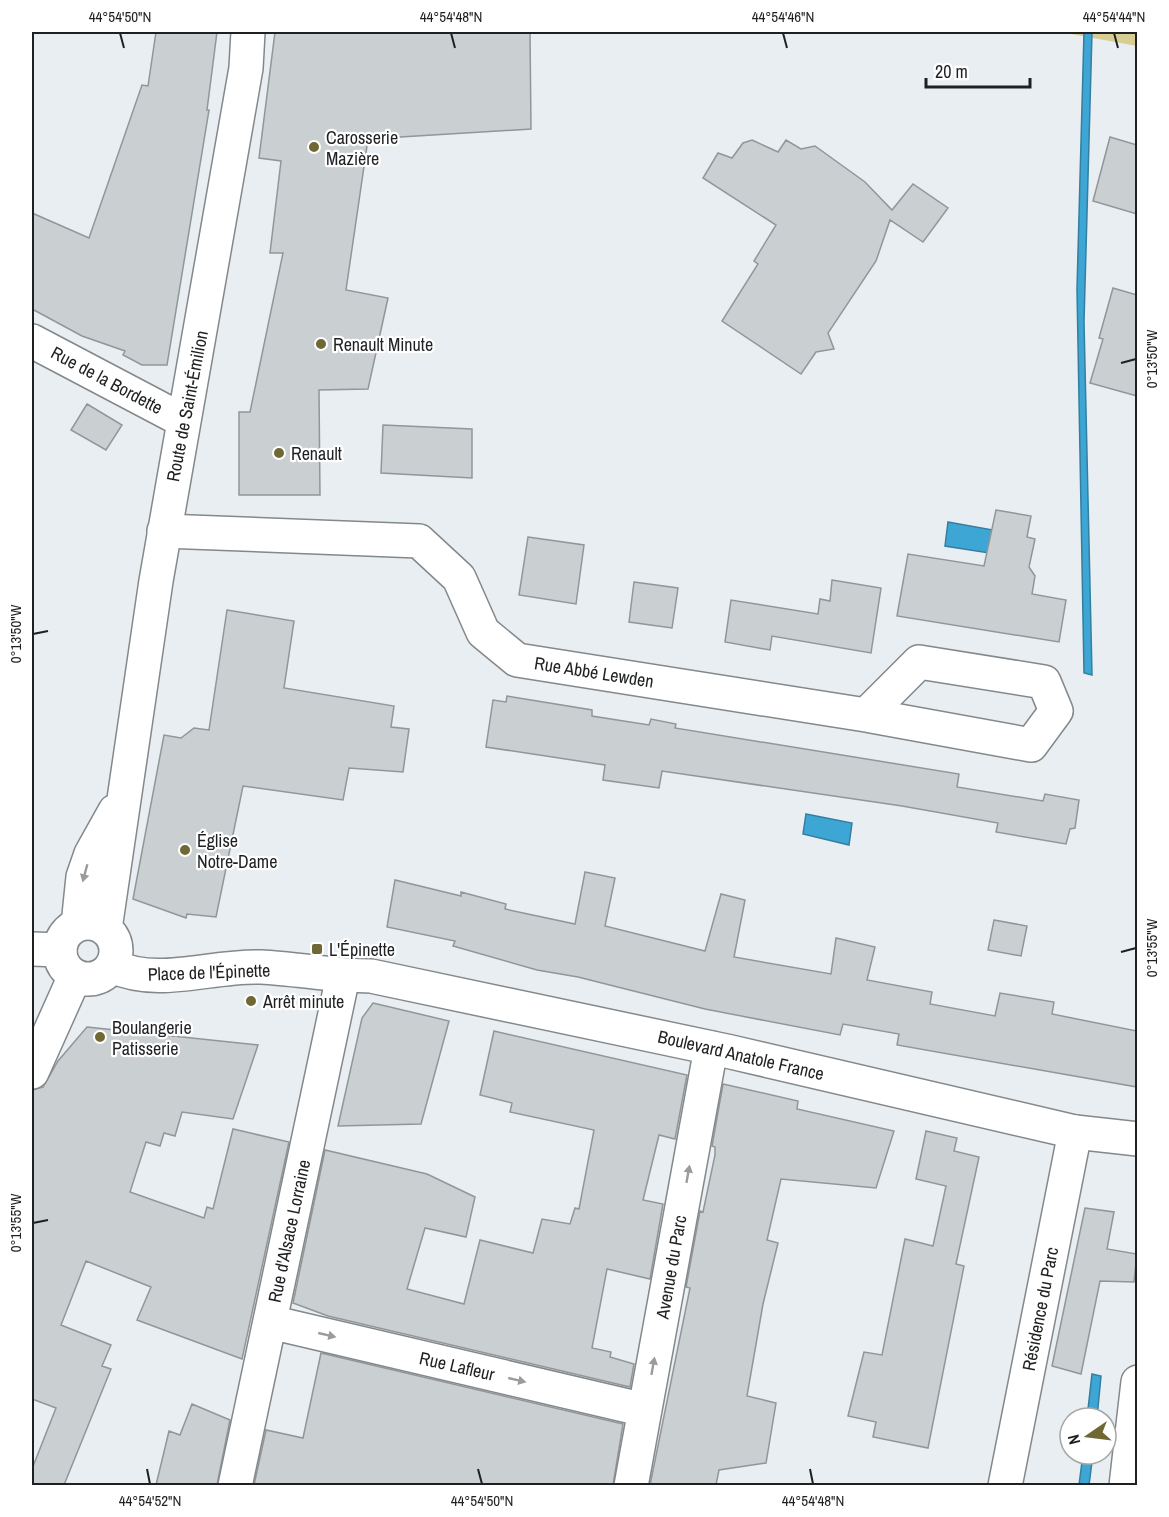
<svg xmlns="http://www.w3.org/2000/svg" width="1169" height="1517" viewBox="0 0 1169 1517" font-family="'Archivo Narrow',sans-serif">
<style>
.green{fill:#d8ce94}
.water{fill:#3ea6d5;stroke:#347e9f;stroke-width:1.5}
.building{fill:#cacfd2;stroke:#919699;stroke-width:1.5}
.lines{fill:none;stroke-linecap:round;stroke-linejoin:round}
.minor-casing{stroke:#83888b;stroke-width:36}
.tertiary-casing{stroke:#83888b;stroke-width:36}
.minor{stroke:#fff;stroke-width:33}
.tertiary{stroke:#fff;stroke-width:33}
.oneway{fill:#9a9b9b}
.ticks{fill:none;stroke:#1e2021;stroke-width:2}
.poi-dot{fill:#706834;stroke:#fff;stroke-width:2}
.labels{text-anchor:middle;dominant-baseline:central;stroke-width:4.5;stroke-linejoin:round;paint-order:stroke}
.poi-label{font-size:18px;fill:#1e2021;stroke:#fff;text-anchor:start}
.street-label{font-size:18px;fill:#1e2021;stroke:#fff}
.neatline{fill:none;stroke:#1e2021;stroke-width:2}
.ticks-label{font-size:15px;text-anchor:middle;fill:#1e2021}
</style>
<rect width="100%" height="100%" fill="#e8eef1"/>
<path class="green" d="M1060 32H1137V46Z"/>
<path class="water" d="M1084 32H1092L1084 322 1092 675 1084 673 1077 289Z
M948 522 993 530 989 553 945 546Z
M806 814 852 823 849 845 803 834Z
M1092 1374 1101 1376 1097 1418H1087Z
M1083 1454H1093L1089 1485H1079Z"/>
<path class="building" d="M156 32H217L207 110H209L167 365H142L123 355 125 351 82 336 32 309V213L89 238 142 85 148 86Z
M275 32H530L531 129 368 139 346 290 388 298 368 389 319 390 320 495H239V412H250L283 253H270L281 161 259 158Z
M1110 137 1137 145V214L1093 201Z
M752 140 778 152 786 140 801 149 815 146 865 182 892 210 913 184 948 208 923 242 890 220 876 261 828 333 834 349 816 352 801 374 722 321 758 264 754 261 776 225 703 178 718 153 732 158 743 143Z
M1113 288 1137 295V396L1090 383 1103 339 1099 338Z
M87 404 122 425 106 450 71 430Z
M383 425 472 429V478L381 473Z
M996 510 1031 516 1027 537 1035 539 1029 567 1035 576 1032 594 1066 600 1059 642 897 616 908 554 984 566Z
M528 537 584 545 576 604 519 595Z
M832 580 881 588 871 653 772 636 770 650 725 642 731 600 818 614 820 599 830 601Z
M634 582 678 588 672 628 629 622Z
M227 610 294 621 284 688 394 706 391 727 409 729 403 772 349 768 343 800 243 786 216 917 187 914 186 918 133 899 164 735 181 738 194 728 209 730Z
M507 696 592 710V716L649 725 651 719 676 724 675 728 959 774 957 787 1043 801 1045 794 1079 800 1075 828 1070 829 1066 844 996 832 998 823 902 806 662 771 659 788 603 780 605 765 486 747 493 700 506 702Z
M585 872 615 878 605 926 705 951 721 894 745 900 734 957 831 974 836 938 875 947 867 980 932 992 930 1004 995 1016 1000 993 1054 1002 1052 1014 1137 1031V1087L897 1045 899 1034 843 1024 840 1035 705 1009 578 977 537 970 453 946 455 941 387 927 395 880 461 896V892L506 904 505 909 575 924Z
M994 920 1027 926 1021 956 988 950Z
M373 1003 449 1021 421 1124 338 1126 362 1018Z
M87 1027 258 1045 233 1119 182 1112 175 1136 164 1133 160 1146 146 1142 130 1192 204 1218 207 1207 213 1209 233 1129 289 1142 242 1359 137 1320 151 1287 86 1261 61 1325 111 1345 102 1366 111 1369 64 1485H32V1469L56 1408 32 1399V1090L43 1087 58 1061Z
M494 1031 687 1075 675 1139 659 1135 643 1200 663 1204 650 1279 607 1269 592 1348 611 1352 610 1357 634 1364 630 1387 328 1316 293 1303 325 1150 427 1174 475 1197 466 1237 425 1228 407 1289 464 1304 480 1240 533 1253 542 1219 570 1224 575 1208 579 1209 594 1130 510 1112 512 1103 480 1095Z
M723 1084 798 1101 797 1109 894 1131 876 1188 781 1179 767 1240 778 1243 763 1304 747 1396 776 1403 766 1463 719 1470 716 1485H650L690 1288 686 1287 700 1211 703 1212 715 1155V1147L712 1146Z
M926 1131 957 1138 954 1151 979 1157 956 1264 964 1266 928 1448 873 1437 876 1422 848 1416 864 1352 882 1355 905 1239 933 1246 946 1186 916 1179Z
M1085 1208 1114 1212 1107 1249 1137 1254 1134 1282 1100 1281 1081 1374 1052 1366Z
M321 1353 623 1424 613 1485H254L266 1430 303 1438Z
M192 1404 230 1420 217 1485H156L169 1431 180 1435Z"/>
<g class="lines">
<defs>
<path id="minor" d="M164 531 419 541 459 578 483 632 517 660 866 715 1031 745 1056 711 1044 682 919 662 866 715
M32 949 60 950
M270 1322 645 1410
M235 1486 343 976
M631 1486 711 1048
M1005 1486 1075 1132
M1126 1486 1138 1382"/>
<path id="tertiary" d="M32 341 182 420
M60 951a28 28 0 1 1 56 0a28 28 0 1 1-56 0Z
M78 925 83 877 91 854 115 811
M105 929 156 581 246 68 248 32
M112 966C160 988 210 965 261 967 298 969 333 976 371 976L731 1052 1075 1132 1138 1139
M32 1072 75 976"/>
</defs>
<use href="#minor" class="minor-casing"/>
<use href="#tertiary" class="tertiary-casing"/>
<use href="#minor" class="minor"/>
<use href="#tertiary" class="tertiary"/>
</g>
<defs><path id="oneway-solid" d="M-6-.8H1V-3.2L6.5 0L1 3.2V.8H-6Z" transform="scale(1.5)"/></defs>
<g class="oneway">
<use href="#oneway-solid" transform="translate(85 873) rotate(105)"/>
<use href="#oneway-solid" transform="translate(688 1174) rotate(-80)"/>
<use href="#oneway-solid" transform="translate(327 1335) rotate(13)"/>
<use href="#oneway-solid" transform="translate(653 1366) rotate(-80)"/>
<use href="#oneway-solid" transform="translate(517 1380) rotate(13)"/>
</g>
<path class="ticks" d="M120 33 124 48M451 33 455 48M783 33 787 48M1114 33 1118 48M1121 363 1136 359M33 634 48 631M1121 952 1136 948M33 1223 48 1220M147 1469 150 1484M478 1469 482 1484M810 1469 813 1484"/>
<g class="poi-dot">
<circle cx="314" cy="147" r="6"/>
<circle cx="321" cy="344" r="6"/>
<circle cx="279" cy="453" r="6"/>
<circle cx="185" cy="850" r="6"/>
<rect x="311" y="943" width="12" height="12" rx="3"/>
<circle cx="251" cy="1001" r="6"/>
<circle cx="100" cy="1037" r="6"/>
</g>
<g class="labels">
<g class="poi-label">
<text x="326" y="137">Carosserie<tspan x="326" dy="21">Mazière</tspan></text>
<text x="333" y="344">Renault Minute</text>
<text x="291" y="453">Renault</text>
<text x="197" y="840">Église<tspan x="197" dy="21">Notre-Dame</tspan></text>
<text x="329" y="949">L'Épinette</text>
<text x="263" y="1001">Arrêt minute</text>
<text x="112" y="1027">Boulangerie<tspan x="112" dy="21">Patisserie</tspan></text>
</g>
<g class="street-label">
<text transform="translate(107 380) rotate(28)">Rue de la Bordette</text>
<text transform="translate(187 406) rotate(-79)">Route de Saint-Émilion</text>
<text transform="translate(594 672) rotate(9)">Rue Abbé Lewden</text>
<text transform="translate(209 972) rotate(-2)">Place de l'Épinette</text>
<text transform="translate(741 1055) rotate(13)">Boulevard Anatole France</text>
<text transform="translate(289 1231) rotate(-78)">Rue d'Alsace Lorraine</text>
<text transform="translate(671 1267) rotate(-80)">Avenue du Parc</text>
<text transform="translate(1040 1309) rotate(-79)">Résidence du Parc</text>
<text transform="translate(457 1366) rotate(13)">Rue Lafleur</text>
</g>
</g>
<rect width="1169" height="1517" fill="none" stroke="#ffffff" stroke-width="66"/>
<g transform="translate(1088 1436) rotate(256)"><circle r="28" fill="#ffffff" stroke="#a5a6a6" stroke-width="1.5"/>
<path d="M0-4.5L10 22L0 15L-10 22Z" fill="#706834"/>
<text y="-9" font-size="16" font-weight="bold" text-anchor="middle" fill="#1e2021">N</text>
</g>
<path d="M926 78v9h104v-9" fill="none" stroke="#1e2021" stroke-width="3"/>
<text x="935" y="78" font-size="18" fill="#1e2021" stroke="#ffffff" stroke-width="4.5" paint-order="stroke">20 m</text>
<rect x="33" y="33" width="1103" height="1451" class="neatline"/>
<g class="ticks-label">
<text x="120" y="22">44°54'50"N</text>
<text x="451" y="22">44°54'48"N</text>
<text x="783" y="22">44°54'46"N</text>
<text x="1114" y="22">44°54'44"N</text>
<text transform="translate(1152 359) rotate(-90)" y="5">0°13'50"W</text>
<text transform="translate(16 634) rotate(-90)" y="5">0°13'50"W</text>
<text transform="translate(1152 948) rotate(-90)" y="5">0°13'55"W</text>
<text transform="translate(16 1223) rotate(-90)" y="5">0°13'55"W</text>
<text x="150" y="1506">44°54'52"N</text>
<text x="482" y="1506">44°54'50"N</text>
<text x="813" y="1506">44°54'48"N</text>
</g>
</svg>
